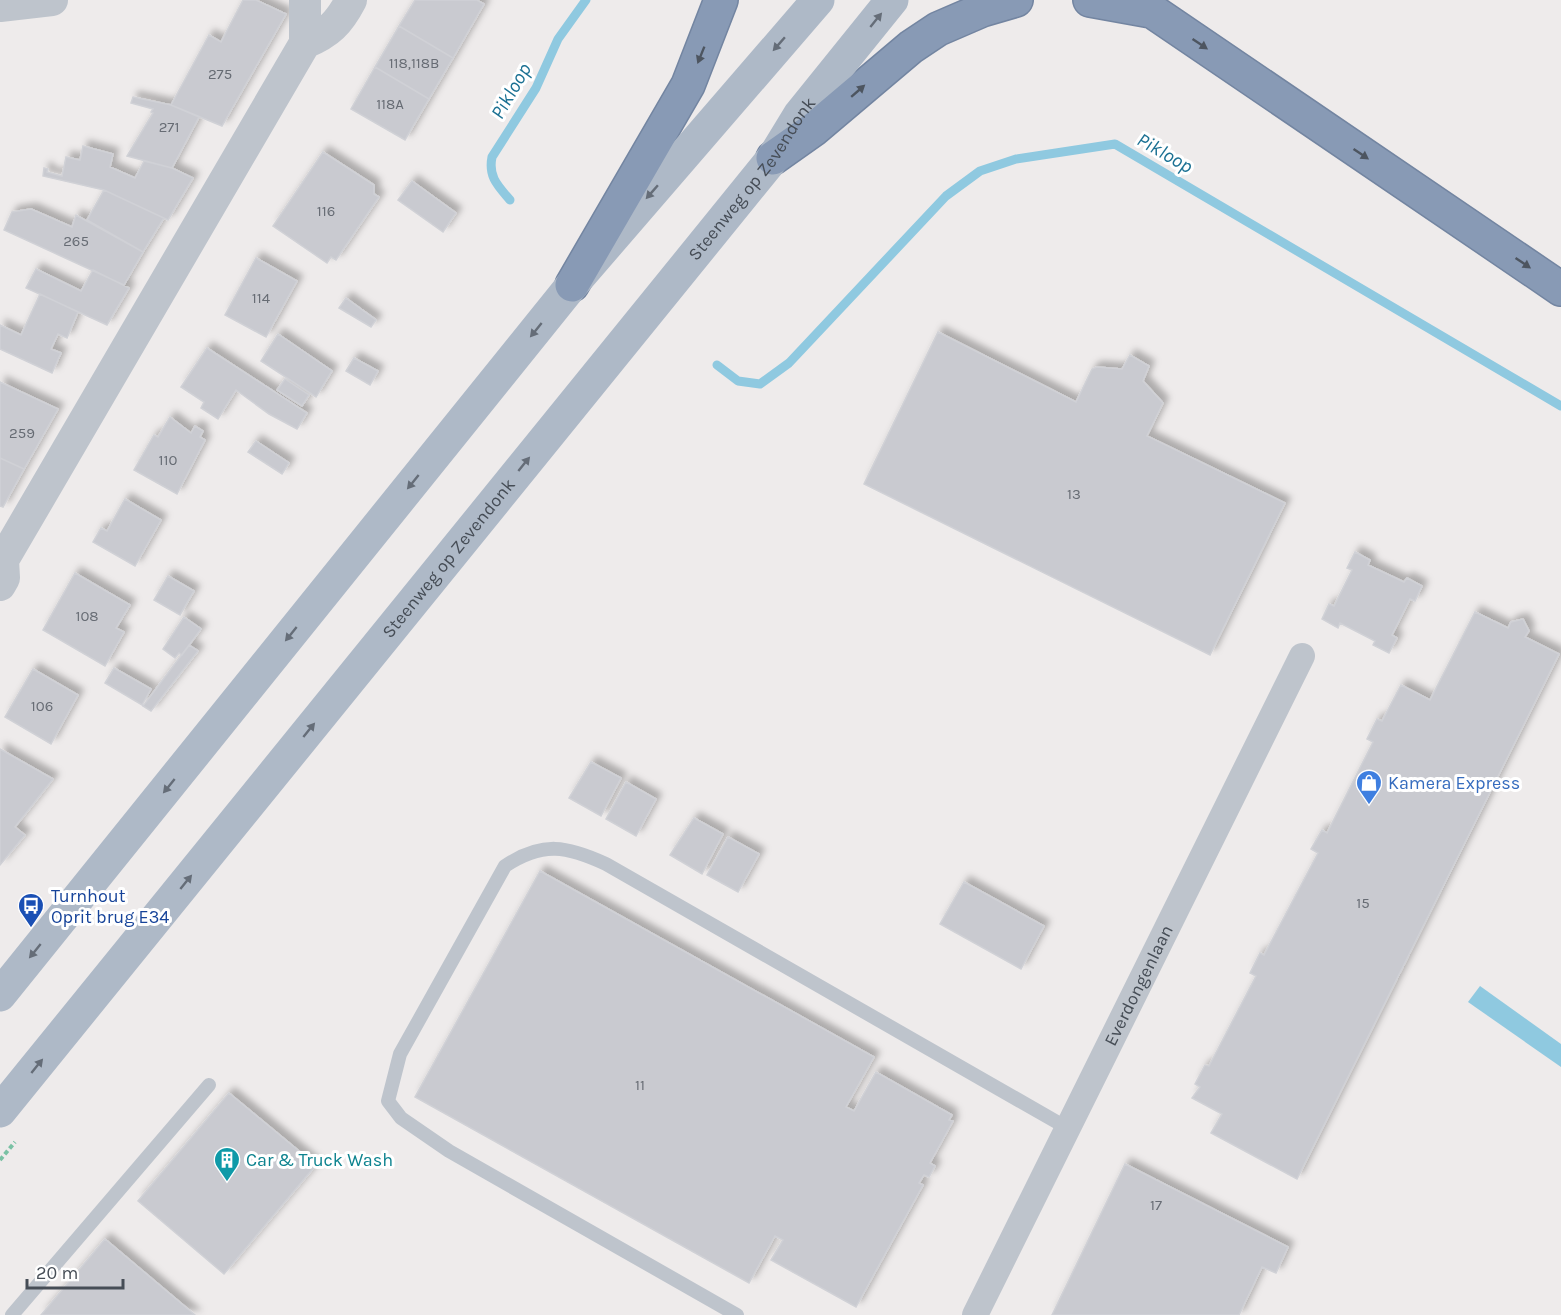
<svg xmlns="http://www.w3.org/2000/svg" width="1561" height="1315" viewBox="0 0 1561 1315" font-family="Karla,sans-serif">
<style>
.water{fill:#8fc9e0}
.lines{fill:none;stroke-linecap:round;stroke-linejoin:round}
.stream{stroke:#8fc9e0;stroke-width:9}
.building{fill:#c9cad0;stroke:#d0d1d6;stroke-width:1.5;filter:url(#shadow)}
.motorway-casing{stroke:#7385a1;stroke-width:36}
.path{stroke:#7ac1a4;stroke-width:4;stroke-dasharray:4.5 3;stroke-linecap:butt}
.service{stroke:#bec4cc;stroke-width:14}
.minor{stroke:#bec4cc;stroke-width:26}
.tertiary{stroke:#bec4cc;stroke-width:32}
.primary{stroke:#aeb9c7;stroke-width:33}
.motorway{stroke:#889ab5;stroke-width:33}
.oneway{fill:#656d78}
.oneway2{fill:#4d5560}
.labels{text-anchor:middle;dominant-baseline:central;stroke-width:6;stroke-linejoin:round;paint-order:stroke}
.number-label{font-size:15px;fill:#676c74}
.street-label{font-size:18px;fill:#464d56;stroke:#fff}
.shop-label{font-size:18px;fill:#366cbe;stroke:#fff;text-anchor:start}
.transit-label{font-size:18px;fill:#164399;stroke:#fff;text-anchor:start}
.culture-label{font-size:18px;fill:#0d838f;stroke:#fff;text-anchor:start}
.water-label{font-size:20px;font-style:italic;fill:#1c7193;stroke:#fff}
</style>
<defs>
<filter id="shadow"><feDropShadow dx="5.5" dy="-5.5" stdDeviation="3" flood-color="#0004"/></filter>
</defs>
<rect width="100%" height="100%" fill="#eeebeb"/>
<path class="water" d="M1480 986 1561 1044V1067L1468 1002Z"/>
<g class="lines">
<path class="stream" d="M510 200C498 186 488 177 492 157L536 88 558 39 586 0
M717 365 738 381 760 384 789 363 946 196 980 171 1016 159 1115 144 1561 406"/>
</g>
<path class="building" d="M243 0H256L286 14 222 126 171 105 209 35 221 42Z
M415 0H477L484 4 453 58 399 26Z
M399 26 453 58 429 99 375 67Z
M375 67 429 99 405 140 351 109Z
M133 97 171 105 199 117 172 168 127 156 153 113 151 112 153 109 131 103Z
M83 146 113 154 110 167 135 178 144 161 172 168 193 178 168 220 104 190 43 176 44 168 48 169 47 172 62 176 66 157 80 160Z
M323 152 374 185V194L379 197 336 260 331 257 327 263 273 226Z
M412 181 456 213 443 232 398 200Z
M104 190 164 218 143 252 87 220Z
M31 209 72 227 76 215 143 252 124 285 4 230 12 212Z
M256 258 297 281 266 337 225 315Z
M36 269 81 291 93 270 129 288 107 325 26 288Z
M40 294 78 312 67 338 58 334 51 349 61 353 52 373 0 349V325L21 335Z
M346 298 376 320 371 327 339 308Z
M938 332 1076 402 1092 369 1097 367 1122 369 1130 355 1149 366 1143 381 1163 403 1147 436 1285 503 1210 655 864 484Z
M278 334 332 371 316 397 261 361Z
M207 348 307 413 297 429 269 414 236 390 218 419 201 408 204 402 181 387Z
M354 358 378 371 370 385 346 371Z
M285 379 309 395 302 406 277 390Z
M0 382 58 409 24 469 0 458Z
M170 417 191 433 195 426 203 431 200 437 205 440 177 494 134 470 154 435 158 437Z
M256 441 289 463 282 474 248 452Z
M0 458 24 469 3 507 0 506Z
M125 499 161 520 135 566 93 542 101 528 107 531Z
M1355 552 1370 560 1368 565 1404 582 1407 578 1422 586 1415 601 1410 599 1392 635 1397 638 1389 653 1373 645 1375 641 1340 623 1338 628 1322 619 1329 604 1334 606 1352 570 1347 568Z
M75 573 130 605 116 628 124 632 105 666 43 630Z
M168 576 194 591 180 615 154 600Z
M1475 612 1508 628 1511 622 1523 619 1529 631 1525 637 1559 654 1297 1179 1211 1133 1222 1114 1192 1098 1200 1087 1195 1084 1205 1065 1209 1066 1256 976 1250 973 1260 953 1264 955 1318 853 1311 849 1322 830 1327 833 1373 742 1367 739 1377 719 1382 721 1401 685 1430 700Z
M184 617 201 629 182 655 179 653 175 658 163 649Z
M189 645 198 651 151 711 143 706Z
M114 668 151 689 142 705 105 683Z
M33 669 78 695 51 744 5 717Z
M0 749 53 779 15 827 25 835 0 865Z
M591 762 621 778 601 816 569 798Z
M626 782 656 799 636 836 606 819Z
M694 818 723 834 702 874 670 855Z
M728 837 759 854 738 892 707 875Z
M540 871 874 1057 846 1107 854 1111 876 1072 952 1115 949 1120 953 1121 930 1163 935 1166 929 1177 924 1175 919 1183 923 1185 856 1307 771 1260 783 1240 775 1236 749 1283 415 1097Z
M964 882 1044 926 1021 969 940 924Z
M229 1093 316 1165 224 1274 138 1201Z
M1125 1164 1288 1247 1276 1273 1262 1267 1239 1315H1052Z
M105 1239 195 1315H41Z"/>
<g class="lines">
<defs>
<path id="motorway" d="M1090 0 1151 11
M1136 0 1561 289
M773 158 814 129 911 47 938 29 982 10 1016 0
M572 285 688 85 721 0"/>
</defs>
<use href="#motorway" class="motorway-casing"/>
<path class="path" d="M0 1160 15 1142"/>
<path class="service" d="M12 1315 209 1085
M737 1315 449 1151 401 1118 388 1101 400 1054 505 866C543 841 567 846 606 864L1069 1129"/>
<path class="minor" id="s1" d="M975 1315 1302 656"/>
<path class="tertiary" d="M0 6 52 0
M305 43C329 33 339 23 351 0
M0 585 4 578 3 560 305 43V0"/>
<g class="primary">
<path d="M0 995 572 285 818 0"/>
<path id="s2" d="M0 1111 773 158 800 114 892 0"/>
</g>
<use href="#motorway" class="motorway"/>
</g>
<defs><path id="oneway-solid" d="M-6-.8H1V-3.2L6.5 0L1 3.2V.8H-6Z" transform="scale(1.5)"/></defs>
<g class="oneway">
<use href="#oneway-solid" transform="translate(876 20) rotate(-51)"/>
<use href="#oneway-solid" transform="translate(779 44) rotate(131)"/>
<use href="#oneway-solid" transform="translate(652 192) rotate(131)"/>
<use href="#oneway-solid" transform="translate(536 330) rotate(129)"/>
<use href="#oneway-solid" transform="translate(524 464) rotate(-51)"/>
<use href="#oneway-solid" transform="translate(413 482) rotate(129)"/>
<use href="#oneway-solid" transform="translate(291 634) rotate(129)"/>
<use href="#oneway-solid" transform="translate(309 730) rotate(-51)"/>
<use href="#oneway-solid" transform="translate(169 786) rotate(129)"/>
<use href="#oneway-solid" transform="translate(186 882) rotate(-51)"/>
<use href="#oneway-solid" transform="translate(35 951) rotate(129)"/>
<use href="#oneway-solid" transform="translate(37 1066) rotate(-51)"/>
</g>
<g class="oneway2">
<use href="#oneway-solid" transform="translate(1200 44) rotate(34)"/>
<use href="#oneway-solid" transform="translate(701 55) rotate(112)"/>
<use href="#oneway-solid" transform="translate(858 91) rotate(-41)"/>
<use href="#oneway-solid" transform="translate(1361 154) rotate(34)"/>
<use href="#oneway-solid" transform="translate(1523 263) rotate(34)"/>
</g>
<defs>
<symbol id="shop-pin" viewBox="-11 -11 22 30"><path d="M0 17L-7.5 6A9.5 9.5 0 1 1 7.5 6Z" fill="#3f7fe0" stroke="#fff"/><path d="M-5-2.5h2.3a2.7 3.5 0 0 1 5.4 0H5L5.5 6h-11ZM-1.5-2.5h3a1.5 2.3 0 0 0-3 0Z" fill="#fff"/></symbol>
<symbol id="bus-pin" viewBox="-11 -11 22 30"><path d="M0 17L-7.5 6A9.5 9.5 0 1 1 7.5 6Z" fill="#1a4fb4" stroke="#fff"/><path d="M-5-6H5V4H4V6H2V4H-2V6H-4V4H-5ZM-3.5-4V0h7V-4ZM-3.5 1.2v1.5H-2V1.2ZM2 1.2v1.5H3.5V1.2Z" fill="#fff"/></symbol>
<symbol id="building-pin" viewBox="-11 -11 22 30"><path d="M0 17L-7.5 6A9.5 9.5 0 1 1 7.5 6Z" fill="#0f9aa8" stroke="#fff"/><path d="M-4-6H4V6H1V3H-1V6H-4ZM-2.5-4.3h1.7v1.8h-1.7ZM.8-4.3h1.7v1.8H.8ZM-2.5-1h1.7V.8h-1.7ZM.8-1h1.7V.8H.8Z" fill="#fff"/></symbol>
</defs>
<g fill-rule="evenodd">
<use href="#shop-pin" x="1354" y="768" width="30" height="40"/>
<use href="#bus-pin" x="16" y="891" width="30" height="40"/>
<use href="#building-pin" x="212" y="1145" width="30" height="40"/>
</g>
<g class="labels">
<g class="number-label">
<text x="414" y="63">118,118B</text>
<text x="220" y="74">275</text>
<text x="390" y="104">118A</text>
<text x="169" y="127">271</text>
<text x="326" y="211">116</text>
<text x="76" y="241">265</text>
<text x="261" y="298">114</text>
<text x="22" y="433">259</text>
<text x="168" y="460">110</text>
<text x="1074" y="494">13</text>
<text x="87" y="616">108</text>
<text x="42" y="706">106</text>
<text x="1363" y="903">15</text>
<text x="640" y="1085">11</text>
<text x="1156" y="1205">17</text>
</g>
<g class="street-label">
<text stroke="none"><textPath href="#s2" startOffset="1198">Steenweg op Zevendonk</textPath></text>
<text stroke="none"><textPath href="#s2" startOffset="712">Steenweg op Zevendonk</textPath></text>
<text stroke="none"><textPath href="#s1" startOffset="368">Everdongenlaan</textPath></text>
</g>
<g class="shop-label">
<text x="1388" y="783">Kamera Express</text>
</g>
<g class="transit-label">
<text x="51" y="896">Turnhout<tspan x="51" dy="21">Oprit brug E34</tspan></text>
</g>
<g class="culture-label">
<text x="246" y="1160">Car &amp; Truck Wash</text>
</g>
<g class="water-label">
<text transform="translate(511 91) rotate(-60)">Pikloop</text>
<text transform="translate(1165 153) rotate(30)">Pikloop</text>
</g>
</g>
<path d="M27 1279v9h96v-9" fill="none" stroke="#464d56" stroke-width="3"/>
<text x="36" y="1279" font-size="18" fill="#464d56" stroke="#ffffff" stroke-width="4.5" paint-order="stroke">20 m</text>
</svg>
